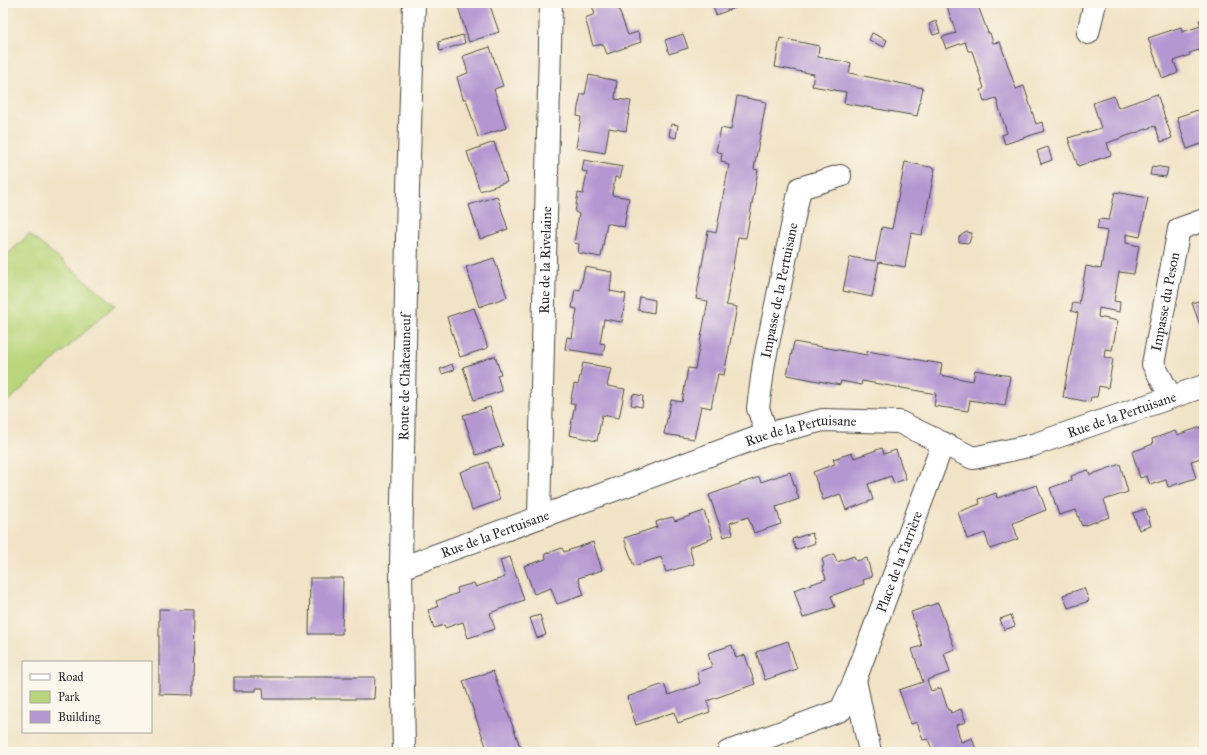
<svg xmlns="http://www.w3.org/2000/svg" width="1207" height="755" viewBox="0 0 1207 755" font-family="'IM FELL Great Primer',serif">
<style>
.green{fill:#bad67c;stroke:#728054}
.building{fill:#b497d1}
.lines{fill:none;stroke-linecap:round;stroke-linejoin:round}
.minor-casing{stroke:#494742;stroke-width:24}
.major-casing{stroke:#494742;stroke-width:24}
.minor{stroke:#fff;stroke-width:22}
.major{stroke:#fff;stroke-width:22}
.labels{text-anchor:middle;dominant-baseline:central;stroke-width:4;stroke-linejoin:round;paint-order:stroke}
.street-label{font-size:14px;fill:#2b2b2b;stroke:#fbf7ec}
</style>
<rect width="100%" height="100%" fill="#fbf7ec"/>
<filter id="ink" filterUnits="userSpaceOnUse"><feTurbulence type="fractalNoise" baseFrequency=".025" numOctaves="2"/><feDisplacementMap in="SourceGraphic" scale="8" xChannelSelector="R" yChannelSelector="G"/><feConvolveMatrix kernelMatrix="1 2 1 2 8 2 1 2 1" color-interpolation-filters="sRGB"/></filter>
<filter id="wash" filterUnits="userSpaceOnUse"><feTurbulence type="fractalNoise" baseFrequency=".012" numOctaves="4" result="noise"/><feDisplacementMap in="SourceGraphic" scale="16" xChannelSelector="R" yChannelSelector="G"/><feGaussianBlur stdDeviation="0.9" result="paint"/><feColorMatrix in="noise" values="0 0 0 0 0 0 0 0 0 0 0 0 0 0 0 0 0 1.4 0 .05"/><feComposite in="paint" operator="in"/></filter>
<g filter="url(#wash)">
<rect width="100%" height="100%" fill="#f1e3c6"/>
<path class="green" d="M29 234 115 305 7 402 3 398V259Z"/>
<g id="blocks">
<path class="building" d="M457 3H489L499 32 469 42Z
M591 3H629L618 7 628 35 638 32 641 42 607 54 603 44 593 46 585 18 595 14Z
M712 3H748L716 15Z
M946 3H977L988 33H990L993 43 1000 42 1016 89 1024 86 1036 124 1042 122 1044 131 1005 144 1002 135 1007 133 996 98 984 102 981 90 984 88 972 51H968L965 42 946 49 942 37 956 33Z
M1204 18V60H1202L1199 50 1189 53 1190 55 1174 61 1178 72 1176 74 1165 78 1162 77 1148 38 1181 27 1182 32 1201 26 1199 20Z
M936 21 940 33 933 35 929 24Z
M872 33 887 40 884 47 869 40Z
M683 34 688 48 669 54 665 40Z
M463 35 465 43 440 51 438 42Z
M780 38 819 46 818 57 851 63 849 73 923 88 917 116 844 103 846 92 812 86 814 74 775 67Z
M490 47 503 86 494 89 506 128 478 137 466 99H463L457 77 468 73 463 56Z
M589 75 617 81 615 99 631 101 626 131 609 128 605 153 576 148 581 117 577 116 578 107 581 94H585Z
M1157 94 1172 138 1161 142 1155 126 1107 143 1111 155 1078 166 1068 138 1101 128 1093 103 1114 96 1118 108Z
M737 96 766 102 754 169 758 170 746 238 738 237 726 305 737 307 724 375 718 374 711 408 701 406 694 439 664 434 671 400 682 402 688 368 695 369 708 301 696 299 708 231 716 233 729 165 725 164V162L721 161 722 153 716 151 721 128 731 130Z
M1204 108V143L1187 149 1177 117Z
M671 124 678 125 676 138 669 136Z
M494 142 507 182 480 191 467 152Z
M1048 147 1052 160 1041 164 1037 151Z
M584 160 623 167 620 178 615 177 612 195 629 198 624 227 607 223 601 257 578 253 579 244 574 243 579 214 575 212 578 193 583 194 587 172 582 171Z
M905 162 935 168 922 235 911 233 905 267 879 262 872 297 843 291 850 257 875 261 882 227 892 229Z
M1152 166 1168 168 1166 177 1150 175Z
M1115 192 1148 198 1140 237 1126 234V243L1139 246 1134 274 1119 272 1114 301 1120 302 1119 312 1099 308 1098 317 1118 321 1112 350 1105 349 1104 357 1113 359 1108 388 1099 386 1097 397H1091L1090 402 1063 397 1078 313 1071 311 1073 303 1079 304 1086 266 1101 269 1107 231 1097 229 1099 219 1109 220Z
M497 196 508 229 480 239 469 205Z
M967 232 972 233 969 243 959 242V237L963 234Z
M494 258 507 297 479 307 466 267Z
M585 267 612 272 610 291 626 294 622 322 604 319 600 343 605 344 603 355 565 349 567 337 572 338 577 309 572 308 575 289 580 290Z
M640 297 655 300 654 313 638 310Z
M1204 299V336L1192 303Z
M474 308 488 348 460 357 447 317Z
M794 342 867 355V351L942 364 940 375 973 381 975 370 1010 376 1005 406 970 400 968 411 934 406 936 394 862 381 861 385 841 381 840 385 787 375Z
M495 356 501 374 497 375 502 391 474 400 463 367Z
M583 363 611 368 607 386 625 389 619 418 602 415 597 441 569 435 575 404H570L574 384 578 385Z
M452 364 454 370 442 374 440 369Z
M633 394 643 396 642 407 631 405Z
M490 407 503 446 476 455 463 415Z
M1204 426V457L1191 461 1196 478 1168 487 1166 480 1150 485 1147 476 1140 478 1132 452 1153 444 1152 439 1175 431 1177 435Z
M882 448 884 454 896 450 906 479 894 483 891 476 868 484 873 500 846 510 840 494 823 500 813 472 835 464 833 459 852 453 854 458Z
M488 462 500 500 472 510 460 472Z
M1120 464 1128 492 1104 500 1110 517 1082 526 1076 510 1059 515 1050 488 1072 480 1071 476 1079 473 1088 470 1090 475Z
M790 472 799 499 776 507 781 524 754 533 748 517 730 523 733 534 724 537 709 495 759 477 761 482Z
M1037 485 1046 510 1013 523 1018 539 990 549 985 533 967 539 958 512 980 504 979 499 996 493 997 498Z
M1146 509 1151 526 1139 530 1133 513Z
M704 511 713 538 689 547 694 564 666 572 661 557 634 566 624 538 657 527 656 522 664 519 673 517 675 521Z
M812 533 815 543 796 550 792 539Z
M593 542 602 570 578 578 584 595 557 604 551 588 534 594 524 566 546 559 545 554 562 548 564 552Z
M834 554 837 562 854 556 856 561 867 558 872 577 863 580 864 584 831 596 835 607 803 618 794 590 826 579 822 567 824 566 822 559Z
M510 557 524 600 490 613 495 629 468 638 463 622 445 628 444 625 434 628 428 610 438 607 436 601 458 593 457 588 474 583 476 587 505 577 500 560Z
M310 578H343L342 634H309Z
M1084 588 1089 601 1068 608 1063 595Z
M938 603 955 649 944 653 950 672 927 680 931 691 941 688 948 710H950L951 713 961 709 966 722 956 725 961 742 972 738 977 752H945L944 748 933 752 928 739 923 740 917 722 911 724 899 690 923 682 912 649 922 646 911 612Z
M159 609 194 610 193 695 159 694Z
M540 615 546 635 537 638 530 618Z
M1011 615 1015 626 1004 630 1000 619Z
M788 641 797 669 765 680 756 652Z
M732 645 736 658 745 655 755 684 707 701 710 712 678 723 674 712 636 725 627 697 664 684 668 695 700 684 697 672 712 667 708 653Z
M493 671 522 752H488L463 681Z
M234 677H375L374 699H264L263 688H256V691H234Z"/>
</g>
</g>
<g filter="url(#ink)">
<use href="#blocks" fill-opacity="0" stroke="#494742" stroke-width="1"/>
<g class="lines">
<defs>
<g id="minor">
<path d="M1088 33 1095 3"/>
<path id="s1" d="M1171 397 1153 364 1179 229 1204 220"/>
<path id="s2" d="M767 434 758 408 764 363 800 188 840 176"/>
<path id="s3" d="M539 517 551 3"/>
<path id="s4" d="M401 568 767 434 823 420 899 422 973 458 1033 445 1204 386"/>
<path d="M855 680 870 752"/>
<path id="s5" d="M728 752 841 710 855 680 943 443"/>
</g>
<g id="major">
<path id="s6" d="M404 752 401 568 402 502 408 188 414 3"/>
</g>
</defs>
<use href="#minor" class="minor-casing"/>
<use href="#major" class="major-casing"/>
<use href="#minor" class="minor"/>
<use href="#major" class="major"/>
</g>
</g>
<g class="labels">
<g class="street-label">
<text stroke="none"><textPath href="#s3" startOffset="257">Rue de la Rivelaine</textPath></text>
<text stroke="none"><textPath href="#s2" startOffset="147">Impasse de la Pertuisane</textPath></text>
<text stroke="none"><textPath href="#s1" startOffset="101">Impasse du Peson</textPath></text>
<text stroke="none"><textPath href="#s6" startOffset="375">Route de Châteauneuf</textPath></text>
<text stroke="none"><textPath href="#s4" startOffset="761">Rue de la Pertuisane</textPath></text>
<text stroke="none"><textPath href="#s4" startOffset="424">Rue de la Pertuisane</textPath></text>
<text stroke="none"><textPath href="#s4" startOffset="100">Rue de la Pertuisane</textPath></text>
<text stroke="none"><textPath href="#s5" startOffset="280">Place de la Tarrière</textPath></text>
</g>
</g>
<rect width="1207" height="755" fill="none" stroke="#fbf7ec" stroke-width="16"/>
<rect x="22" y="661" width="130" height="72" fill="#fbf7ec" stroke="#a8a59f"/>
<rect x="30" y="674" width="20" height="6" fill="#ffffff" stroke="#a8a59f"/>
<text x="58" y="681" font-size="12" fill="#2b2b2b">Road</text>
<rect x="30" y="691" width="20" height="12" fill="#bad67c" stroke="#a8a59f"/>
<text x="58" y="701" font-size="12" fill="#2b2b2b">Park</text>
<rect x="30" y="711" width="20" height="12" fill="#b497d1" stroke="#a8a59f"/>
<text x="58" y="721" font-size="12" fill="#2b2b2b">Building</text>
</svg>
